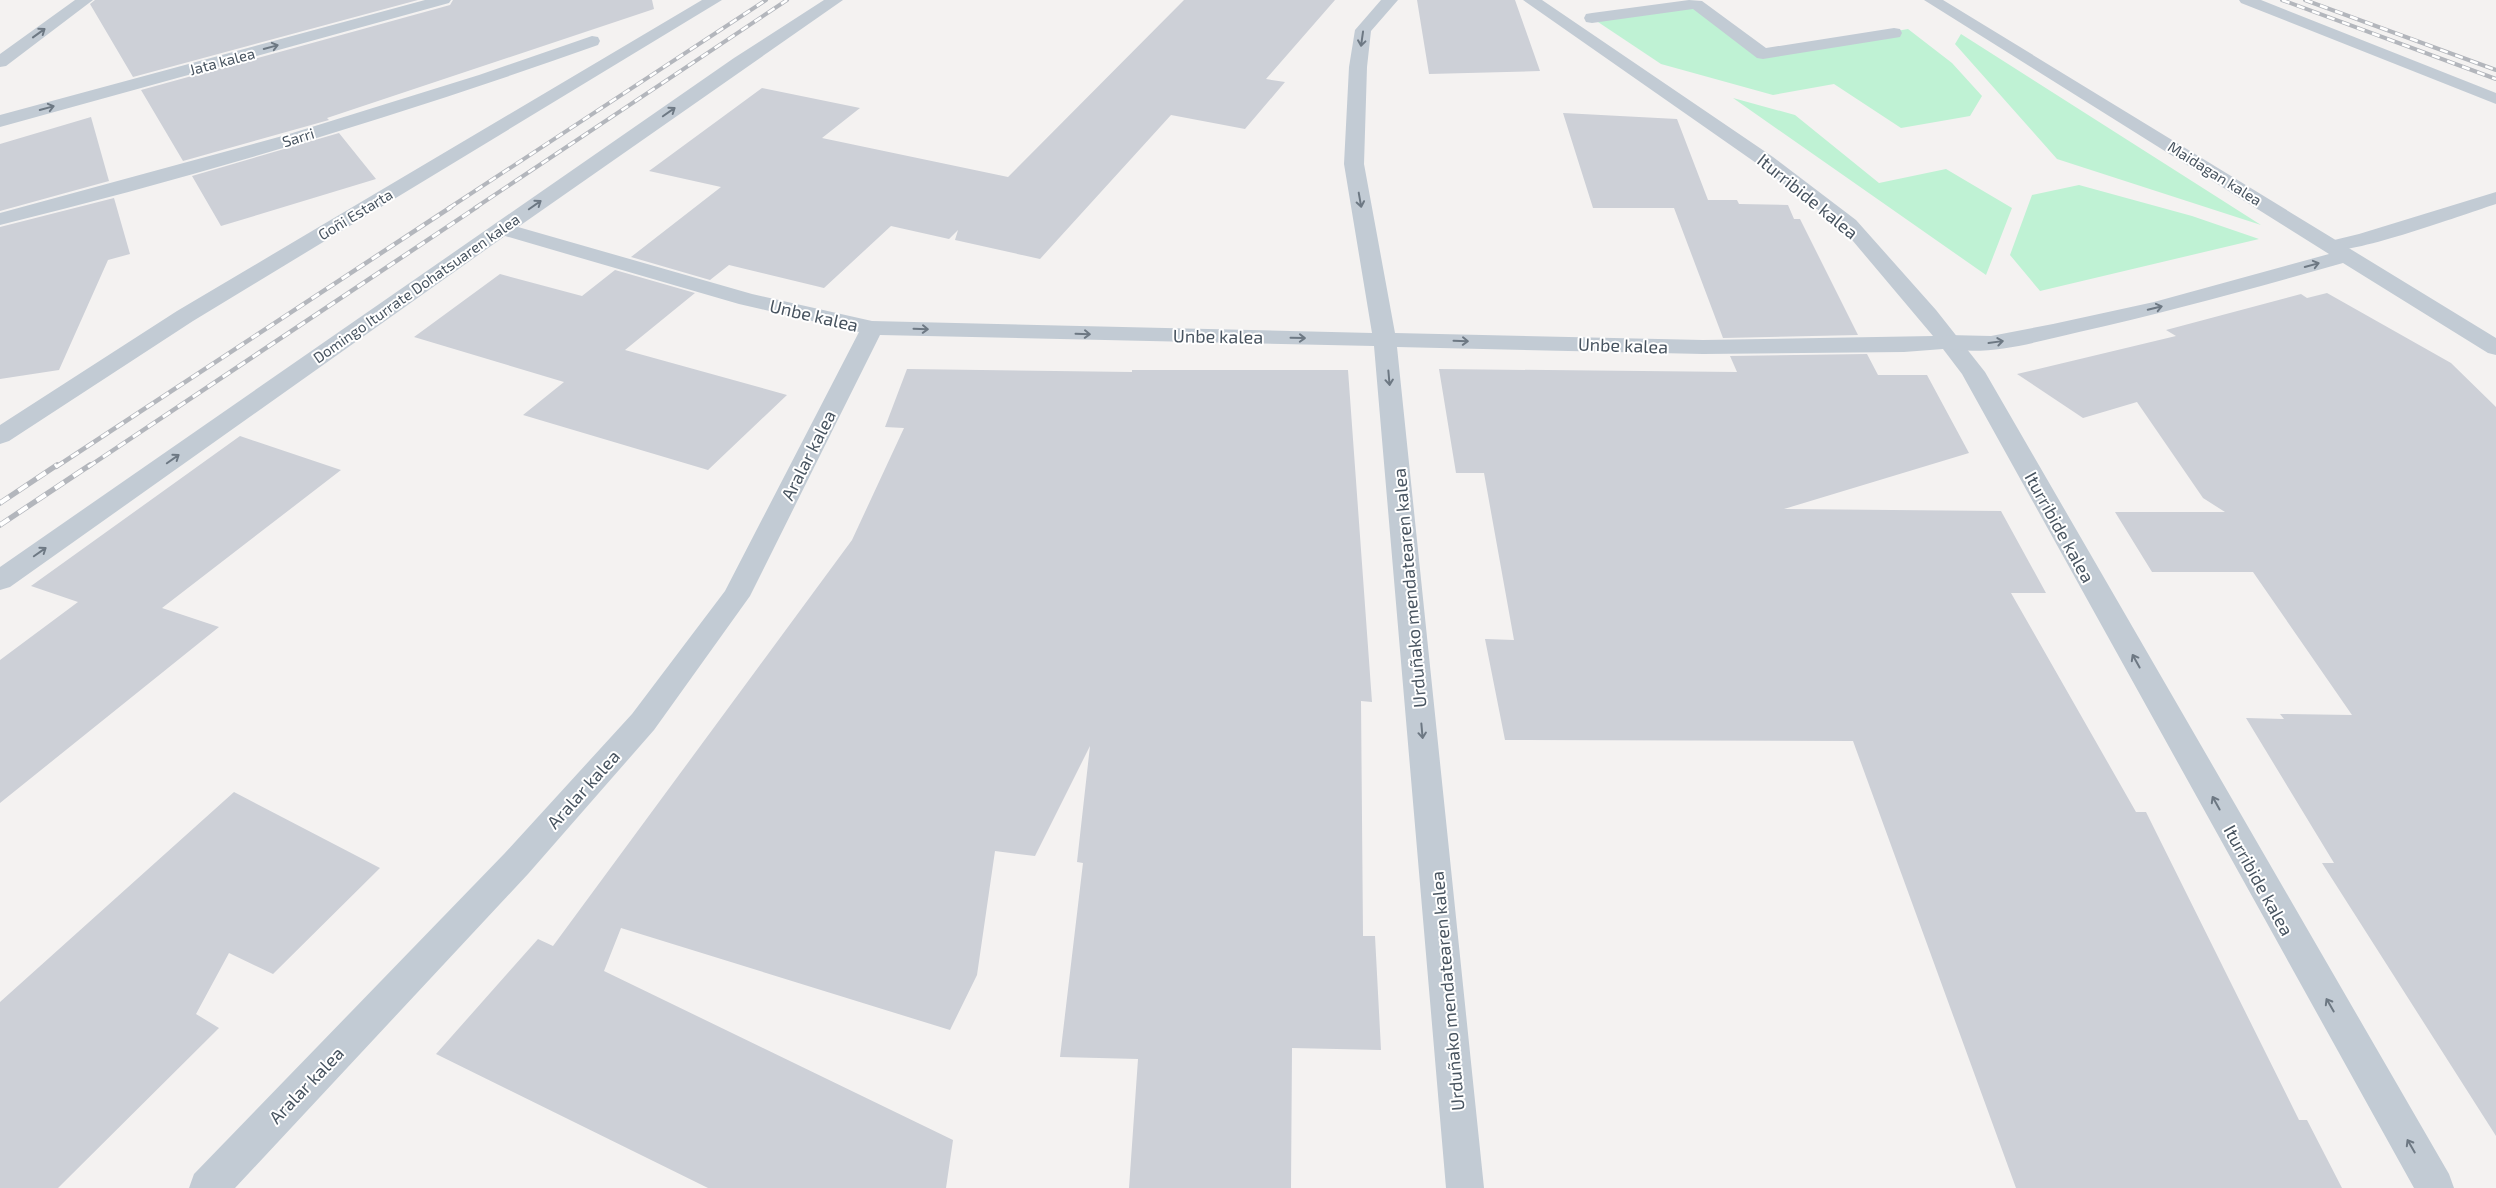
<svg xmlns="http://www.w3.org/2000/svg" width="2496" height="1188" viewBox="0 0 2496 1188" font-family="'Exo 2',sans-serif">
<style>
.green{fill:#bff2d4}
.building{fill:#cdd0d7}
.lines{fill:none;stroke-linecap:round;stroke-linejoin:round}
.pedestrian{fill:#c2cbd4;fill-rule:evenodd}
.minor{fill:#c2cbd4;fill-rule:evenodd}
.tertiary{fill:#c2cbd4;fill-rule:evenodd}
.rail-far2-casing{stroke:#b3b6bc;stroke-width:4}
.rail-far1-casing{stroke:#b3b6bc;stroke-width:4.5}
.rail-casing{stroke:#b3b6bc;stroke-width:5.5}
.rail-far2{stroke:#fff;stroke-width:2.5;stroke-dasharray:8;stroke-linecap:butt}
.rail-far1{stroke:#fff;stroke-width:3;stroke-dasharray:9;stroke-linecap:butt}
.rail{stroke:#fff;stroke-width:4;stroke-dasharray:11;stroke-linecap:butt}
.oneway{stroke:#6d7883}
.labels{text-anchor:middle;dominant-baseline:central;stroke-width:4;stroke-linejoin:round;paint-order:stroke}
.far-street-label{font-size:15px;fill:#485460;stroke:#fff}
.street-label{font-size:18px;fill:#485460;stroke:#fff}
</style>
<rect width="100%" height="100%" fill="#f4f2f1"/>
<path class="green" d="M1696 4 1763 54 1908 29 1952 63 1982 96 1970 116 1901 128 1834 84 1773 95 1661 64 1592 18Z
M1961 34 2261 225 2057 159 1955 44Z
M1733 98 1795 115 1879 183 1946 169 2012 208 1986 275Z
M2079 185 2192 216 2259 239 2040 291 2010 255 2032 195Z"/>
<path class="building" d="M95 0H418L133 77 90 4Z
M453 0H652L654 9 327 118 329 120 183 161 141 90 450 5Z
M1184 0H1335L1266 79 1285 82 1245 129 1171 115 1040 259 955 240 958 230 949 239 891 226 824 288 729 265 710 280 631 257 721 187 649 171 762 88 860 108 822 138 1008 177Z
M1417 0H1515L1540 71 1429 74Z
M1563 113 1677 119 1708 200H1737L1739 204 1788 205 1794 219H1800L1858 335 1723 338 1674 208H1593Z
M91 117 109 181 0 211V144Z
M339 133 376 179 221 226 192 176Z
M114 198 130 254 108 260 59 370 0 379V227Z
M615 270 695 293 625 350 787 395 708 470 523 415 564 382 414 337 500 274 582 296Z
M2327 293 2451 363 2496 407V1136L2322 863H2334L2246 718 2284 719 2280 714 2352 715 2253 572H2152L2115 512H2225L2203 498 2137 402 2083 418 2017 374 2176 336 2166 330 2301 294 2307 298Z
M1867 354 1878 375H1927L1969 453 1784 509 2001 511 2046 593H2011L2136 812H2146L2299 1120H2307L2342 1188H2016L1853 741 1505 740 1485 639 1514 640 1484 473H1456L1439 369 1737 372 1730 356Z
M907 369 1132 372V370H1348L1372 702 1361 701 1363 936H1375L1381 1050 1292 1048 1291 1188H1129L1138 1059 1060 1057 1083 863 1077 862 1090 746 1035 856 995 851 977 975 950 1030 621 928 604 971 953 1140 946 1188H708L436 1054 538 939 553 946 852 540 904 428 885 427Z
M240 436 341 470 162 608 219 627 0 803V660L78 602 31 586Z
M234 792 380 868 273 974 229 953 196 1014 219 1028 58 1188H0V1002Z"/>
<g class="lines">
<path class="pedestrian" d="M1689 0 1702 1 1766 48 1894 28 1900 29 1902 33 1900 37 1894 38 1763 59 1757 58 1693 9 1592 23 1586 22 1584 18 1586 14 1592 13Z
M2239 0H2261L2496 93V104L2241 3Z
M592 36 598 37 600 41 598 45C402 115 202 175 0 225V213L286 135 479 75Z"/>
<path class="minor" d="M75 0H93L6 66 0 67V54Z
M425 0H451L449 3 0 127V115Z
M702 0H722L193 321 9 441 0 444V425L177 311Z
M824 0H843L518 227 752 294 872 321 1372 333 1344 164 1349 67 1355 30 1381 0H1398L1371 31 1367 67 1364 164 1395 333 1703 340 1933 336 1842 228 1759 165 1523 0H1542L1773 157 1856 220 1936 310 1985 372 2449 1174 2454 1188H2414L1962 374 1943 349 1904 352 1703 354 1397 347 1484 1188H1446L1374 346 880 335 750 596 654 730 528 874 235 1188H189L194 1174 504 854 632 714 725 591 859 332 739 304 505 236 10 587 0 590V567L734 58Z
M2496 192V204C2465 214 2350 256 2326 250L2323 246 2326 242 2359 234Z"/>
<path class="tertiary" d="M1924 0H1943L2496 338V355L2488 353 2343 263C2255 288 2168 312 2079 332 2035 342 1985 358 1940 347L1937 342 1940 337 1948 335 1991 336 2053 324 2154 302 2329 254Z"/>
<defs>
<path id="rail-far2" d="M2282 0 2496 79
M2305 0 2496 70
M449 208 766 0
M475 208 787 0"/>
<path id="rail-far1" d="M56 467 451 207
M88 467 477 207"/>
<path id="rail" d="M0 503 57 465
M0 525 90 465"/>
</defs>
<use href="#rail-far2" class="rail-far2-casing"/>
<use href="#rail-far1" class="rail-far1-casing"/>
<use href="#rail" class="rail-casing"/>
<use href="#rail-far2" class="rail-far2"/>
<use href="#rail-far1" class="rail-far1"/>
<use href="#rail" class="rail"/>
</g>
<defs><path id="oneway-shaft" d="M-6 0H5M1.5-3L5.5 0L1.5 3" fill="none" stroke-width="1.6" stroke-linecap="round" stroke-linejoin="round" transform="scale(1.25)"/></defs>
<g class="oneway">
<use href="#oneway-shaft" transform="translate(39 33) rotate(-36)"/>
<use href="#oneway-shaft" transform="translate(1362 39) rotate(98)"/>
<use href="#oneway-shaft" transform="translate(271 47) rotate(-15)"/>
<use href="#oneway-shaft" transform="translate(47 108) rotate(-15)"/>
<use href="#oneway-shaft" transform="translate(669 112) rotate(-35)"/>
<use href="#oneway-shaft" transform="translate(1360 200) rotate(80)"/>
<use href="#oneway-shaft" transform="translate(535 205) rotate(-35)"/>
<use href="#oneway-shaft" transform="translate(2312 265) rotate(-15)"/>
<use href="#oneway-shaft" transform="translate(2155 308) rotate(-14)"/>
<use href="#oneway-shaft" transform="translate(921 329) rotate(2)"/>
<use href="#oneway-shaft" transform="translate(1083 334) rotate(2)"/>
<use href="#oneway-shaft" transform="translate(1298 338) rotate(1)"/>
<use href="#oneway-shaft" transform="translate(1461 341) rotate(2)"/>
<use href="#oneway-shaft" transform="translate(1996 342) rotate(-8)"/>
<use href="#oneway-shaft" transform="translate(1389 378) rotate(85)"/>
<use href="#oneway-shaft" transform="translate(173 459) rotate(-35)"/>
<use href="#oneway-shaft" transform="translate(40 552) rotate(-35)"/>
<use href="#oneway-shaft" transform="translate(2136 661) rotate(-119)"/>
<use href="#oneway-shaft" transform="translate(1422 731) rotate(85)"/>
<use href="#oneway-shaft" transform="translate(2216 803) rotate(-119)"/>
<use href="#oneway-shaft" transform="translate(2330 1005) rotate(-120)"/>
<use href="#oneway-shaft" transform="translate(2411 1146) rotate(-120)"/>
</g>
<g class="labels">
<g class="far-street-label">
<text transform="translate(222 61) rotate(-15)">Jata kalea</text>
<text transform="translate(298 137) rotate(-17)">Sarri</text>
<text transform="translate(2215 173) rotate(32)">Maidagan kalea</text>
<text transform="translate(355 214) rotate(-31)">Goñi Estarta</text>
<text transform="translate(416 288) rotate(-35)">Domingo Iturrate Dohatsuaren kalea</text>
</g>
<g class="street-label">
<text transform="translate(1808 196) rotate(39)">Iturribide kalea</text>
<text transform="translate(814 315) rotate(13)">Unbe kalea</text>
<text transform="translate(1218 336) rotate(1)">Unbe kalea</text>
<text transform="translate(1623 345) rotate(2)">Unbe kalea</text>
<text transform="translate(808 455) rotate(-63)">Aralar kalea</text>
<text transform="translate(2060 527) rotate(61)">Iturribide kalea</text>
<text transform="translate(1409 588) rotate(-95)">Urduñako mendatearen kalea</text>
<text transform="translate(583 789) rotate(-48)">Aralar kalea</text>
<text transform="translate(2259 880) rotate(61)">Iturribide kalea</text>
<text transform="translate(1447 991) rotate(-95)">Urduñako mendatearen kalea</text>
<text transform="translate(306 1085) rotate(-46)">Aralar kalea</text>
</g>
</g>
</svg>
